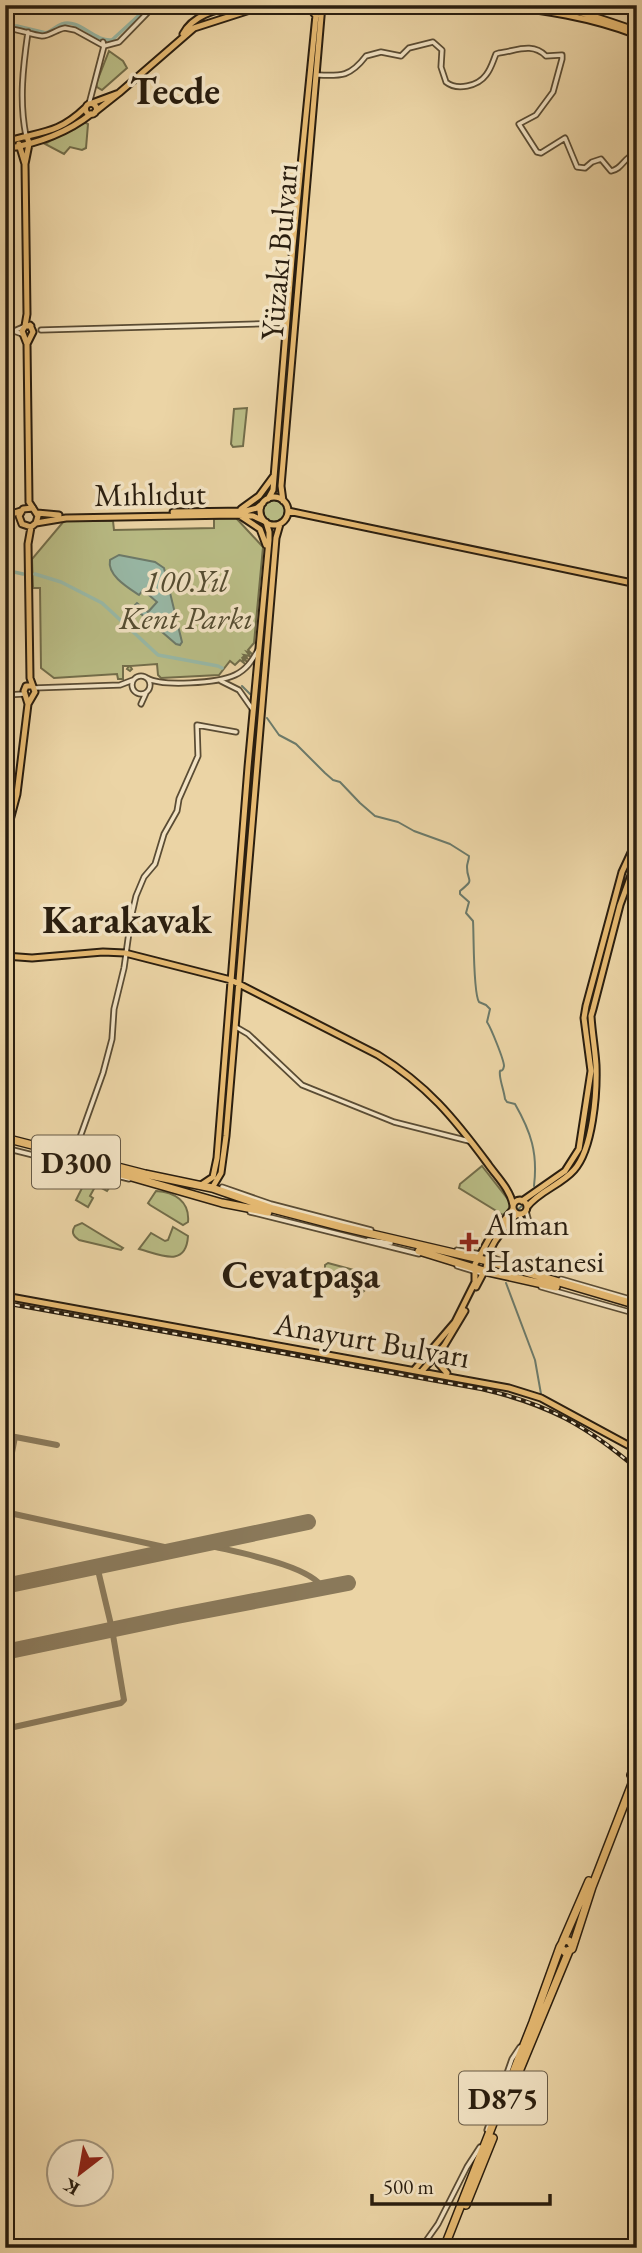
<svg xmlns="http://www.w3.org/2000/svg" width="642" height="2253" viewBox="0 0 642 2253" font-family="'EB Garamond',serif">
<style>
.green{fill:#b9bc85;stroke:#726d4a;stroke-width:2}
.water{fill:#98b8a6;stroke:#6c7a6a;stroke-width:2}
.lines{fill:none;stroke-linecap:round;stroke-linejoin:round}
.stream{stroke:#6c7a6a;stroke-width:2}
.canal{stroke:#98b8a6;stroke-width:3.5}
.taxiway{stroke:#8a795a;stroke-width:6}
.runway{stroke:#8a795a;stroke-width:16}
.minor-casing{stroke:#5a4c34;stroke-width:7}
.major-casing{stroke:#2a1e0f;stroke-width:9}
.highway-casing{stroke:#2a1e0f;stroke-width:10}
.minor{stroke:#f2e3c4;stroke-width:3.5}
.major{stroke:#e6ba72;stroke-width:5}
.highway{stroke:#e6ba72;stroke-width:7}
.rail-casing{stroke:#2a1e0f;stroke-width:4.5}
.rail{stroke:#f2e3c4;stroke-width:2;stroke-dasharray:5;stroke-linecap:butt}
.poi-dot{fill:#8f2418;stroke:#f2e3c4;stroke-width:2.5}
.labels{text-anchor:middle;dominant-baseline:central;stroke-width:7;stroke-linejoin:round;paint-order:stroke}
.shield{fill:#f2e3c4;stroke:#665945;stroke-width:2}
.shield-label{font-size:30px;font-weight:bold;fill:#2a1e0f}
.street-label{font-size:32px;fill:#2a1e0f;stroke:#f2e3c4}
.park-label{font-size:32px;font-style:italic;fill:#554d32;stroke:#f2e3c4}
.poi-label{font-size:32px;fill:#2a1e0f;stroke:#f2e3c4;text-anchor:start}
.district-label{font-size:38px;font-weight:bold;fill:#2a1e0f;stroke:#f2e3c4}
</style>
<rect width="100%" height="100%" fill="#ebd4a5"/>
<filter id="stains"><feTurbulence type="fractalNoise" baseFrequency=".00286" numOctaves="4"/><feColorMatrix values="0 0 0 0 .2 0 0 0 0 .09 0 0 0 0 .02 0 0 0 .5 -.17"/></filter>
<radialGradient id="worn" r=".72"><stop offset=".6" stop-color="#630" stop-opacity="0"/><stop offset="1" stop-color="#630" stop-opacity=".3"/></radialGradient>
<path class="green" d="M109 51 123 61 127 68 102 90 97 87 96 84Z
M84 122 88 124 86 148 82 150 70 147 64 154 45 144Z
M247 408 243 446 233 447 231 444 234 409Z
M263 511a11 11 0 1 1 22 0a11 11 0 1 1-22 0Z
M236 518 263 547 254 643 248 650 252 654 247 652 250 656 244 655 248 659 243 656 247 662 242 657 244 663 240 660 235 665 230 661 219 675 161 678 158 675 157 664 130 666 132 669 130 671 127 669 129 666H123V679H118L117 674 54 678 41 668 40 588H33L32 559 64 521H113L114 530 214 528V519Z
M482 1166 510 1202 509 1209 503 1215 459 1188 460 1184Z
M90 1172 100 1178 109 1188 107 1191 96 1185 90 1196 93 1198 88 1207 76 1200Z
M156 1191C174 1192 190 1201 188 1222L183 1225 150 1205 148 1203Z
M82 1223 123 1248 121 1250 79 1240C73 1236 71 1232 75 1226Z
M173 1227 188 1236C186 1268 161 1255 139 1249L151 1233 165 1241 168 1240Z
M328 1263 365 1273V1290L363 1292 325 1281V1265Z"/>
<path class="water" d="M119 555 155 562 164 568 182 642 180 645 176 644 133 607 137 603 148 612 157 602 143 590 139 595C127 587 107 575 110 560Z"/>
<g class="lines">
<path class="stream" d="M242 686 250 694
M267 718 279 735 296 744 325 773 333 780 340 782 360 803 375 816 398 822 414 831 450 844 469 856C469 860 467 863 467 867 467 883 476 878 460 891V894L469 902 466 913 473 921C474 936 473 993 479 1002L486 1005 490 1009 487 1022C491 1028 504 1060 504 1066 502 1076 499 1065 500 1076 501 1084 504 1091 505 1099L507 1102 515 1104C531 1132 538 1153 534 1186
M516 1211 523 1205
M506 1283 535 1360 541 1394"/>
<path class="canal" d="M5 26H17L46 33C52 31 56 26 62 24 79 18 94 42 112 40L147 8
M5 570 23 574
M35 574 61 582 102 603 158 655 218 666 222 668"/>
<path class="taxiway" d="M5 1435 57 1445
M5 1489 15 1437
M5 1512 178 1550
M204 1544C233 1552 308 1564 323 1588
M5 1729 121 1703 124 1700 112 1629 97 1566"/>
<path class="runway" d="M5 1586 308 1522
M5 1652 177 1616 348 1583"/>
<defs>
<path id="minor" d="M5 28C19 29 31 35 42 36 50 36 57 29 65 28L75 30 104 46 103 42
M317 75C341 76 350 77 366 56L381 52 401 56 409 48 433 42 442 50 441 67 446 82C457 91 478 86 486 75 491 69 493 61 496 54L499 53C516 51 532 42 546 56L562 55V59L553 92 536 115 519 124 537 152 541 153 565 138 577 167 585 168 592 162 601 159 611 171C623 169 623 157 637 153
M89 104 104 46 119 42 155 5
M26 136C19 101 23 67 28 32
M41 330 287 323
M5 332 14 331
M22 334 14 331 23 327
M132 685a9 9 0 1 1 18 0a9 9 0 1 1-18 0Z
M147 678C162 687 218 683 235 675 246 670 252 661 258 650
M221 681 239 690 253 710
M34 688 120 685 133 680
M5 695 24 694
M141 704 146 693
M236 1027 248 1034 302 1085 394 1122 469 1141
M5 1148 129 1179
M74 1154 103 1073 112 1039 114 1009 124 968 131 918 136 896 144 877 155 864 164 834 177 811 179 799 198 756 197 725 236 732
M222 1187 271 1204 371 1230
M526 1211 529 1222
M250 1212 419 1254
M519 1215 527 1227
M368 1240 391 1243
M457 1250 481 1254
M488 1256 514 1265
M457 1266 483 1274
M561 1279 637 1301
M541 1287 637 1314
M487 2130 512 2059 520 2047
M421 2248 438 2224 467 2167 480 2147"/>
<path id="major" d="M308 5 316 16
M494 5C543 10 590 17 637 35
M545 5C577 10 606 20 637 31
M183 34C193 15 215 10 236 5
M119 93 194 28 253 9 275 5
M92 103 119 93 95 112
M85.5 109a5.5 5.5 0 1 1 11 0a5.5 5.5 0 1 1-11 0Z
M5 142C40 131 57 135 85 108
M19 144 25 164 29 144 27 136
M5 149C35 144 67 133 91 114
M25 326 27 314 25 164
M27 344 33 332 30 325
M260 511a14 14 0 1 1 28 0a14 14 0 1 1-28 0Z
M268 499 273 490 293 246 317 5
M283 501 281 486 322 5
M29 502 27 344 22 331 25 326H31
M241 509 259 496 273 477
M288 511 637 584
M173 512 246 511 257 508 263 503
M37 513 59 515
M5 516 21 511
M242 517 260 529 266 545
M36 523 66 518 233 515 253 516 264 521
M31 527 22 524 19 516 23 509 33 508
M28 704 24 691 26 686H32
M5 839 17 794 28 704 35 692 30 678 28 544 31 527 36 523 38 516 29 502
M5 956 32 958 103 952 125 953 231 980 378 1055C427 1085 454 1118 488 1164 497 1177 510 1189 513 1205
M201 1185 213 1177 217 1158 248 767 269 540V532L266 522
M212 1188 221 1173 226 1136 276 538 280 524
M513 1207a7 7 0 1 1 14 0a7 7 0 1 1-14 0Z
M522 1201 565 1171 579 1149 591 1071 584 1018 586 1006 622 872 635 844
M527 1207C539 1191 561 1185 574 1170 593 1149 597 1093 596 1065 595 1049 592 1033 591 1016L593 1009 620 905 637 859
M476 1287 486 1268 489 1252 495 1241 511 1219 518 1214
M5 1296 509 1388 541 1398 637 1450
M438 1353 439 1364 447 1373
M414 1370 455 1322 475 1282V1264L478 1259 489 1239 513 1209
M422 1371 444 1346 465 1311"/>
<path id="highway" d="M5 1138 145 1174 212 1188 273 1209 342 1227 488 1261 637 1305
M114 1172 222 1203 268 1212
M419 1251 484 1271 556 1287
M631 1775 637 1760
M563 1941 589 1881
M572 1945 569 1941 564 1940 560 1947 565 1952 572 1949 592 1887 637 1771
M511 2091 569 1951
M466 2205 493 2138
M444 2248 533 2022 560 1947"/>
</defs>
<use href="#minor" class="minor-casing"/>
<use href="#major" class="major-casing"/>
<use href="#highway" class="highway-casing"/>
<use href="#minor" class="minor"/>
<use href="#major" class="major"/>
<use href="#highway" class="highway"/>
<defs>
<path id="rail" d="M5 1303 482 1389C547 1404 586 1425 637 1469"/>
</defs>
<use href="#rail" class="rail-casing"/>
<use href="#rail" class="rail"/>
</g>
<path class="poi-dot" d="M465.5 1231.5h7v7h7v7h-7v7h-7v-7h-7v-7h7z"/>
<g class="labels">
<g class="shield">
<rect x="32" y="1135.5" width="88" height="53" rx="5"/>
<rect x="459" y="2071.5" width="88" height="53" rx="5"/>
</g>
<g class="shield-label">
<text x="76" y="1162">D300</text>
<text x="503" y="2098">D875</text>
</g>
<g class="street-label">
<text transform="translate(279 252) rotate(-85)">Yüzakı Bulvarı</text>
<text transform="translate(150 494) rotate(-1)">Mıhlıdut</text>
<text transform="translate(372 1340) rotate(10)">Anayurt Bulvarı</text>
</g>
<g class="park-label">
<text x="186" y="581">100.Yıl<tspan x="186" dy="37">Kent Parkı</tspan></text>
</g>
<g class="poi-label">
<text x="485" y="1224">Alman<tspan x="485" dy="37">Hastanesi</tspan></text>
</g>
<g class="district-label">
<text x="175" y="90">Tecde</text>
<text x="127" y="919">Karakavak</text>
<text x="301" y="1274">Cevatpaşa</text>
</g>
</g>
<rect width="642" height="2253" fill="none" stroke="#ebd4a5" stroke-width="28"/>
<rect x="7" y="7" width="628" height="2239" fill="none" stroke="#2a1e0f" stroke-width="3.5"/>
<rect x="14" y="14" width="614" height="2225" fill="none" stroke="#2a1e0f" stroke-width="2"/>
<g transform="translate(80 2173) rotate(211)"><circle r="33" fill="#f2e3c4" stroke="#a2947c" stroke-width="2"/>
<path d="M0-5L12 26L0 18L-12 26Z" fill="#8f2418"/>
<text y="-10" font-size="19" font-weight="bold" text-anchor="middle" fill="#2a1e0f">K</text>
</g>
<path d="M372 2194v10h178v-10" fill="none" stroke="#2a1e0f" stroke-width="3.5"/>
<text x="383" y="2194" font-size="21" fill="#2a1e0f" stroke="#f2e3c4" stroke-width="5" paint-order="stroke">500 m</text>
<rect width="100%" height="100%" filter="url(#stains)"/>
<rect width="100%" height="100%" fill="url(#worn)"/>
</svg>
